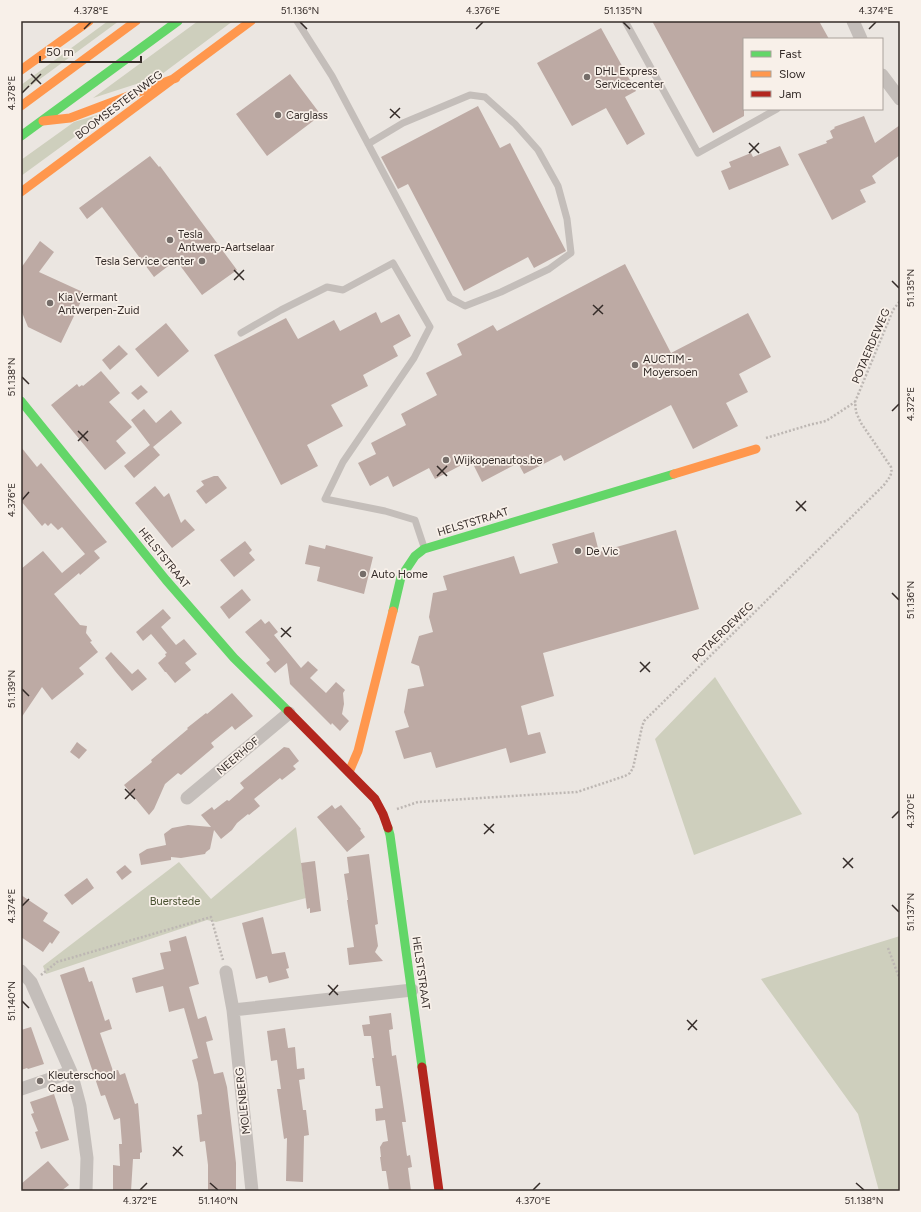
<svg xmlns="http://www.w3.org/2000/svg" width="921" height="1212" viewBox="0 0 921 1212" font-family="Figtree,sans-serif">
<style>
.green{fill:#cecfbd}
.building{fill:#bdaaa4}
.lines{fill:none;stroke-linecap:round;stroke-linejoin:round}
.path{stroke:#bdb7b3;stroke-width:2.5;stroke-dasharray:2 2;stroke-linecap:butt}
.lane{stroke:#c4beba;stroke-width:7}
.street{stroke:#c4beba;stroke-width:13}
.fast{stroke:#63d668;stroke-width:9}
.slow{stroke:#ff974d;stroke-width:9}
.jam{stroke:#b3261e;stroke-width:9}
.ticks{fill:none;stroke:#352c29;stroke-width:1.5}
.poi-dot{fill:#756d69;stroke:#f8f0e9;stroke-width:1.5}
.labels{text-anchor:middle;dominant-baseline:central;stroke-width:3.5;stroke-linejoin:round;paint-order:stroke}
.poi-label{font-size:11px;fill:#352c29;stroke:#f8f0e9;text-anchor:start}
.street-label{font-size:11px;fill:#352c29;stroke:#f8f0e9}
.park-label{font-size:11px;fill:#47502f;stroke:#f8f0e9}
.neatline{fill:none;stroke:#352c29;stroke-width:1.5}
.ticks-label{font-size:10px;text-anchor:middle;fill:#352c29}
</style>
<rect width="100%" height="100%" fill="#ebe6e1"/>
<path class="green" d="M108 21H119L21 93V85Z
M198 21H233L158 77 93 98Z
M110 111 21 176V160L74 122Z
M715 677 802 814 694 855 655 739Z
M296 827 306 898 216 922 207 920 46 974 43 966 179 862 211 899Z
M900 936V1191H879L858 1114 761 979Z"/>
<path class="building" d="M652 21H819L829 39H744V116L713 133Z
M601 28 636 91 625 97 645 134 627 145 606 108 572 126 537 63Z
M290 74 321 115 267 156 236 114Z
M478 106 500 148 510 143 566 251 534 268 528 257 464 291 408 184 398 189 381 157Z
M864 116 875 143 900 125V155L872 176 876 183 860 190 866 202 832 220 798 154 827 143 826 141 833 138 830 131 835 128 834 127Z
M780 146 789 165 729 190 721 171 731 167 729 162 751 153 753 157Z
M150 156 159 167 160 166 237 270 202 295 176 260 154 277 102 207 87 219 79 208Z
M40 241 54 252 39 272 85 293 61 343 28 327 21 310V268Z
M625 264 671 353 748 313 771 357 739 374 748 392 726 403 738 426 693 449 671 405 564 461 561 455 524 474 518 463 482 482 471 460 435 479 429 468 393 487 388 476 370 486 358 463 376 454 371 443 406 425 401 414 437 395 426 373 462 355 457 344 493 325 497 331Z
M376 312 381 323 399 314 411 336 393 346 398 356 363 375 368 386 331 405 343 426 307 445 318 466 281 485 214 355 286 318 298 339 334 320 340 331Z
M166 323 189 351 158 377 135 349Z
M119 345 128 354 110 370 102 360Z
M101 371 120 393 109 402 132 427 116 441 126 453 105 470 51 405 77 384 79 387 82 385 83 386Z
M141 385 148 392 138 400 131 393Z
M144 409 156 423 171 410 182 423 153 447 160 455 134 478 124 466 150 445 131 420Z
M21 447 37 467 41 463 107 542 94 551 100 558 80 575 79 573 54 594 80 625 87 626 86 633 92 641 90 642 98 652 79 668 84 674 52 700 42 687 21 718V569L43 551 62 573 85 554 62 527 58 530 51 523 48 526 45 523 42 526 21 501Z
M214 476H218L227 488 206 504 196 491 204 485 201 481Z
M155 486 164 497 169 493 181 523 185 519 195 530 172 548 135 503Z
M676 530 699 609 543 653 554 696 521 706 528 735 540 732 546 753 510 763 506 748 436 768 431 752 404 759 395 731 409 727 404 712 408 689 424 686 419 666 411 663 419 636 433 632 429 617 433 593 447 590 443 576 514 556 520 574 558 563 552 544 594 532 599 552Z
M245 541 252 550 249 553 255 560 234 577 220 560Z
M309 545 325 549 326 545 373 557 364 594 317 581 320 567 305 564Z
M242 589 251 600 229 619 220 607Z
M163 609 171 618 161 627 176 645 184 639 197 654 185 663 191 670 175 683 166 672H165L158 663 166 656 165 654 167 653 151 634 143 641 136 632Z
M261 619 265 624 269 621 278 632 274 635 301 668 308 661 318 670 310 678 326 693 336 682 345 690 343 693 344 704 342 714 349 721 340 731 332 723 331 725 290 684 287 663 275 673 266 663 270 660 245 632Z
M111 652 132 674 138 669 147 679 132 691 115 671 105 658Z
M232 693 253 716 235 730 232 726 211 743 214 747 181 775 178 773 165 784 154 809 149 815 124 785 152 762 151 760 188 729 187 728 206 713 207 714Z
M77 742 87 750 79 759 70 752Z
M284 747 289 748 299 761 293 766 296 769 282 780 280 778 254 799 260 806 249 815 248 814 237 823 232 830 221 839 214 830 210 849 206 852 205 854 181 858 171 857V860L141 865 139 854 147 849 166 845 164 834 172 828 188 825 211 827 201 815 212 807 214 810 227 800 229 801 244 788 240 783Z
M332 805 335 809 341 805 361 829 360 830 365 837 347 852 317 817Z
M369 854 378 924 375 925 378 946 375 952 383 961 349 965 347 948 354 947 347 900H348L344 874 349 873 347 857Z
M315 861 321 911 310 913V908L307 909 301 863Z
M125 865 132 872 122 880 116 872Z
M87 878 94 888 72 905 64 895Z
M21 895 48 913 43 921 60 932 52 944 50 942 43 952 21 937Z
M263 917 272 954 285 952 289 968 286 969 289 978 269 983 267 976 256 979 242 923Z
M186 936 199 984 189 987 198 1019 206 1016 213 1040 206 1042 214 1074 223 1072 227 1087 236 1163V1191H208V1165L205 1141 200 1142 197 1115 202 1114 198 1083 192 1060 198 1058 184 1008 169 1012 163 986 136 993 132 978 164 969 160 953 171 951 169 941Z
M84 967 89 982 92 981 105 1021 109 1019 112 1029 100 1033 113 1071 118 1070 120 1075 125 1073 135 1104 138 1103 142 1152 140 1153V1159H133L131 1191H113V1165L120 1166 119 1144H122L120 1118 114 1120 105 1095 101 1096 60 975Z
M391 1013 393 1029 389 1030 392 1056 396 1055 402 1095 406 1122H402L407 1156 410 1155 412 1167 408 1168 411 1191H389L386 1171H382L380 1157H381L380 1147 383 1142 388 1141 385 1120 376 1121 375 1109 383 1108 380 1086H376L372 1058H374L371 1036H364L362 1025 370 1024 369 1016Z
M31 1027 44 1064 28 1069 27 1068 21 1070V1030Z
M285 1028 288 1048 295 1047 297 1069 304 1068 305 1079 299 1080 303 1110H306L309 1135 304 1136 303 1182 286 1181 287 1138 284 1139 277 1089H281L277 1060 271 1061 267 1031Z
M54 1094 69 1140 41 1149 35 1132 38 1131 31 1114 34 1113 30 1102Z
M48 1161 69 1185 61 1191H21V1184Z"/>
<g class="lines">
<path class="path" d="M766 438 809 425 826 421 855 402
M397 809 418 802 577 792 625 776 630 773 633 768 642 727 644 721 884 485C888 479 893 475 891 467L861 423 856 412 855 402 893 310 900 301
M888 948 900 980
M41 975 57 962 211 917 223 960"/>
<path class="lane" d="M297 21 332 76 450 298 465 306 501 292 549 269 571 253 567 219 558 186 538 150 515 124 485 97 470 95 403 123 368 144
M625 21 698 153 777 109
M241 333 281 310 327 287 343 290 393 263 430 327 414 358 343 462 325 499 385 511 415 520 424 547"/>
<path class="street" d="M853 21 861 39
M882 75 900 99
M187 798 289 713
M21 971 31 982 71 1072 80 1106 87 1158 86 1191
M226 972 233 1010 412 990
M233 1010 252 1191
M21 1089 71 1072"/>
<path class="fast" d="M21 136 178 21
M21 401 166 580 234 658 288 711
M393 611 401 577 415 556 424 549 674 474
M388 828 390 835 422 1067"/>
<path class="slow" d="M21 70 89 21
M21 106 136 21
M43 121 70 118 176 78
M21 192 251 21
M674 474 756 449
M349 772 358 751 393 611"/>
<path class="jam" d="M288 711 375 799 383 814 388 828
M422 1067 439 1191"/>
</g>
<path class="ticks" d="M300 22 307 29M623 22 630 29M84 29 91 22M476 29 483 22M869 29 876 22M31 74 41 84M31 84 41 74M22 93 29 86M390 109 400 118M390 118 400 108M749 143 759 153M749 153 759 143M234 270 244 280M234 280 244 270M892 281 899 288M593 305 603 314M593 315 603 305M22 377 29 384M892 411 899 404M78 431 88 441M78 441 88 431M437 466 447 476M437 476 447 466M22 500 29 492M796 501 806 511M796 511 806 501M892 593 899 600M281 628 291 637M281 637 291 627M640 662 650 672M640 672 650 662M22 689 29 696M125 789 135 799M125 799 135 789M892 818 899 811M484 824 494 833M484 834 494 824M843 858 853 868M843 868 853 858M892 905 899 912M22 906 29 899M328 985 338 995M329 995 338 985M22 1001 29 1008M687 1020 697 1030M688 1030 697 1020M173 1147 183 1156M173 1156 182 1146M210 1183 218 1190M856 1183 864 1190M140 1190 147 1183M533 1190 540 1183"/>
<g class="poi-dot">
<circle cx="587" cy="77" r="4"/>
<circle cx="278" cy="115" r="4"/>
<circle cx="170" cy="240" r="4"/>
<circle cx="202" cy="261" r="4"/>
<circle cx="50" cy="303" r="4"/>
<circle cx="635" cy="365" r="4"/>
<circle cx="446" cy="460" r="4"/>
<circle cx="578" cy="551" r="4"/>
<circle cx="363" cy="574" r="4"/>
<circle cx="40" cy="1081" r="4"/>
</g>
<g class="labels">
<g class="poi-label">
<text x="595" y="71">DHL Express<tspan x="595" dy="13">Servicecenter</tspan></text>
<text x="286" y="115">Carglass</text>
<text x="178" y="234">Tesla<tspan x="178" dy="13">Antwerp-Aartselaar</tspan></text>
<text x="194" y="261" text-anchor="end">Tesla Service center</text>
<text x="58" y="297">Kia Vermant<tspan x="58" dy="13">Antwerpen-Zuid</tspan></text>
<text x="643" y="359">AUCTIM -<tspan x="643" dy="13">Moyersoen</tspan></text>
<text x="454" y="460">Wijkopenautos.be</text>
<text x="586" y="551">De Vic</text>
<text x="371" y="574">Auto Home</text>
<text x="48" y="1075">Kleuterschool<tspan x="48" dy="13">Cade</tspan></text>
</g>
<g class="street-label">
<text transform="translate(119 105) rotate(-37)">BOOMSESTEENWEG</text>
<text transform="translate(871 346) rotate(-67)">POTAERDEWEG</text>
<text transform="translate(473 522) rotate(-17)">HELSTSTRAAT</text>
<text transform="translate(164 558) rotate(51)">HELSTSTRAAT</text>
<text transform="translate(723 632) rotate(-44)">POTAERDEWEG</text>
<text transform="translate(238 756) rotate(-40)">NEERHOF</text>
<text transform="translate(421 973) rotate(82)">HELSTSTRAAT</text>
<text transform="translate(243 1101) rotate(-96)">MOLENBERG</text>
</g>
<g class="park-label">
<text x="175" y="901">Buerstede</text>
</g>
</g>
<rect width="921" height="1212" fill="none" stroke="#f8f0e9" stroke-width="44"/>
<rect x="743" y="38" width="140" height="72" fill="#f8f0e9" stroke="#aaa29c"/>
<rect x="751" y="51" width="20" height="6" fill="#63d668" stroke="#aaa29c"/>
<text x="779" y="58" font-size="12" fill="#352c29">Fast</text>
<rect x="751" y="71" width="20" height="6" fill="#ff974d" stroke="#aaa29c"/>
<text x="779" y="78" font-size="12" fill="#352c29">Slow</text>
<rect x="751" y="91" width="20" height="6" fill="#b3261e" stroke="#aaa29c"/>
<text x="779" y="98" font-size="12" fill="#352c29">Jam</text>
<path d="M40 56v6h101v-6" fill="none" stroke="#352c29" stroke-width="2"/>
<text x="46" y="56" font-size="12" fill="#352c29" stroke="#f8f0e9" stroke-width="3" paint-order="stroke">50 m</text>
<rect x="22" y="22" width="877" height="1168" class="neatline"/>
<g class="ticks-label">
<text x="91" y="14">4.378°E</text>
<text x="300" y="14">51.136°N</text>
<text x="483" y="14">4.376°E</text>
<text x="623" y="14">51.135°N</text>
<text x="876" y="14">4.374°E</text>
<text transform="translate(11 93) rotate(-90)" y="4">4.378°E</text>
<text transform="translate(910 288) rotate(-90)" y="4">51.135°N</text>
<text transform="translate(11 377) rotate(-90)" y="4">51.138°N</text>
<text transform="translate(910 404) rotate(-90)" y="4">4.372°E</text>
<text transform="translate(11 500) rotate(-90)" y="4">4.376°E</text>
<text transform="translate(910 600) rotate(-90)" y="4">51.136°N</text>
<text transform="translate(11 689) rotate(-90)" y="4">51.139°N</text>
<text transform="translate(910 811) rotate(-90)" y="4">4.370°E</text>
<text transform="translate(11 906) rotate(-90)" y="4">4.374°E</text>
<text transform="translate(910 912) rotate(-90)" y="4">51.137°N</text>
<text transform="translate(11 1001) rotate(-90)" y="4">51.140°N</text>
<text x="140" y="1204">4.372°E</text>
<text x="218" y="1204">51.140°N</text>
<text x="533" y="1204">4.370°E</text>
<text x="864" y="1204">51.138°N</text>
</g>
</svg>
